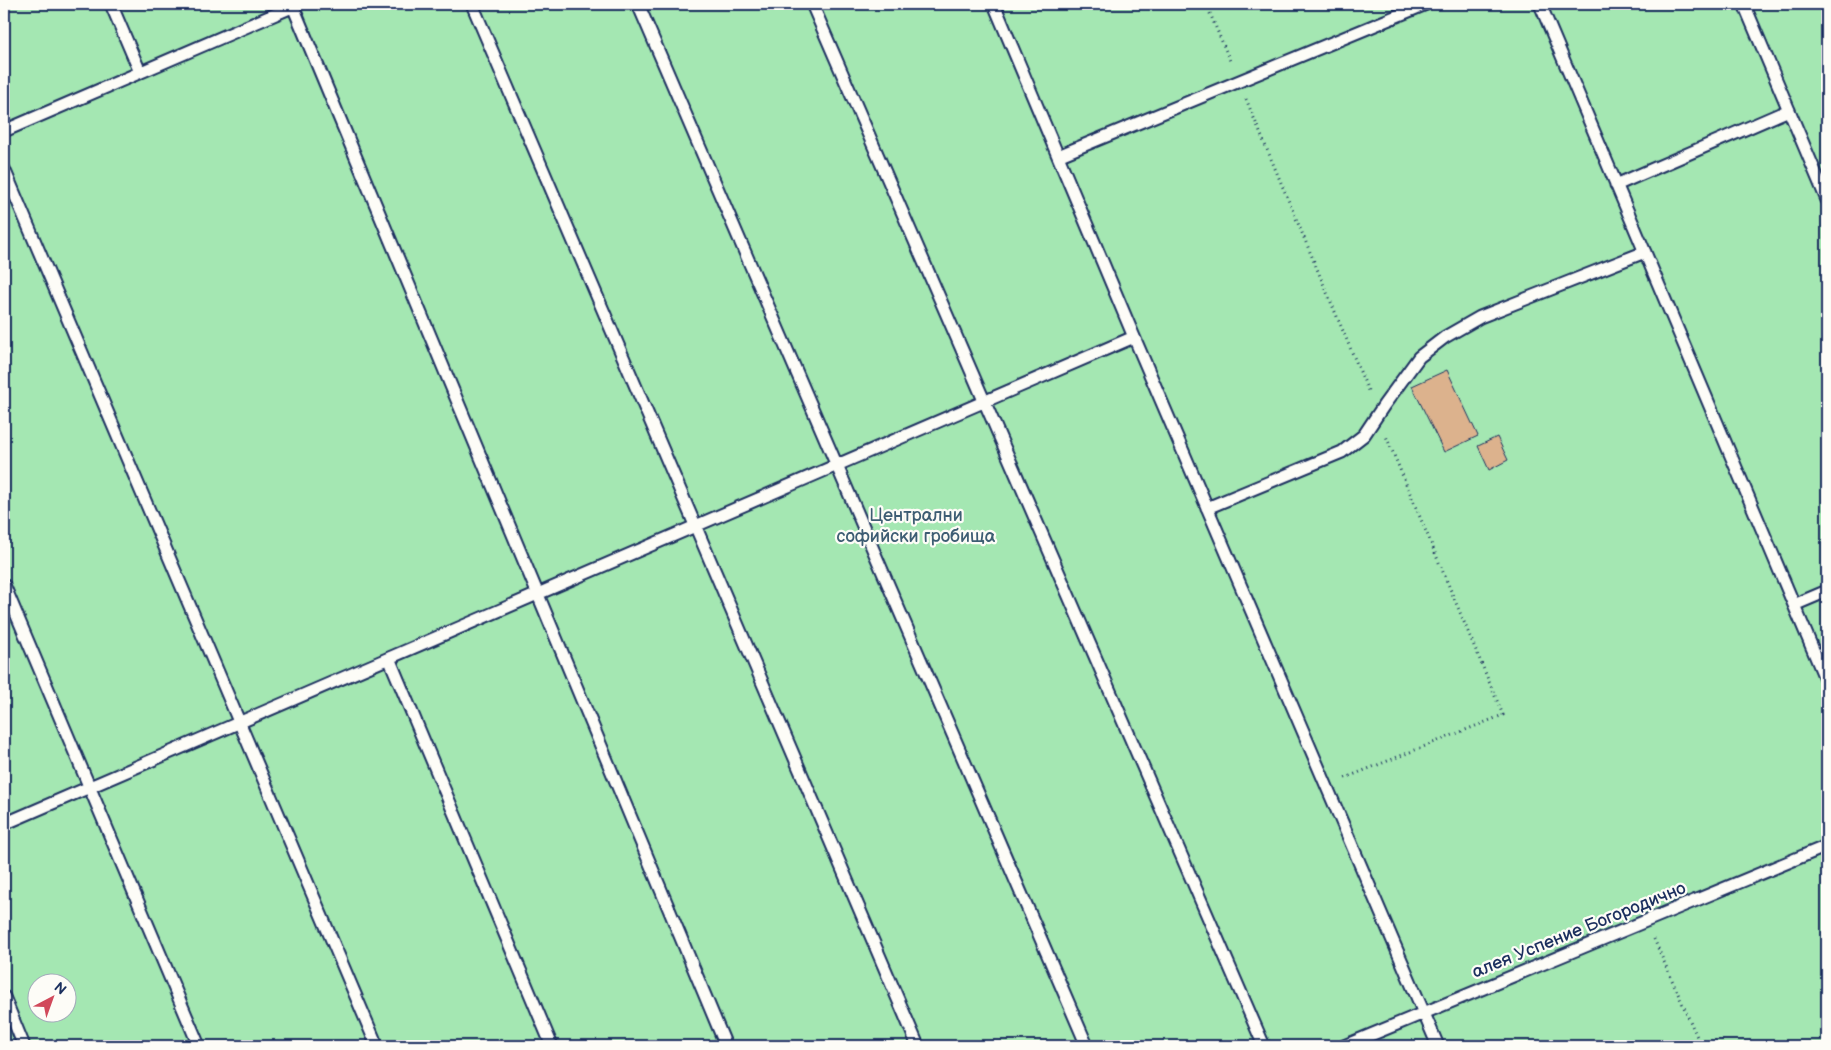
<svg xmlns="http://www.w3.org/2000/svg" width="1831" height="1050" viewBox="0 0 1831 1050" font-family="'Balsamiq Sans',sans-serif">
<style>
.green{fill:#a4e7b2;stroke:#608b88;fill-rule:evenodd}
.building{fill:#dcb28d;stroke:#1b2f5e}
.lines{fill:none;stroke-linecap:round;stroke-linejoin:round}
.lane-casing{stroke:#1b2f5e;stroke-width:15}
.path{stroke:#1b2f5e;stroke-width:3;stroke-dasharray:1 4;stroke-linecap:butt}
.lane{stroke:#fdfcf7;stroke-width:11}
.labels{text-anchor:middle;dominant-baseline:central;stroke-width:4.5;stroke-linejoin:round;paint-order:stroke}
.park-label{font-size:18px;fill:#3d5d73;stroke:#fdfcf7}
.street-label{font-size:18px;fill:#1b2f5e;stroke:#fdfcf7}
</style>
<rect width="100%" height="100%" fill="#f6ede2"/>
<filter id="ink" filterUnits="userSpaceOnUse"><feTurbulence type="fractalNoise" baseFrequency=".02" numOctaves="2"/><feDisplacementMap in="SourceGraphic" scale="10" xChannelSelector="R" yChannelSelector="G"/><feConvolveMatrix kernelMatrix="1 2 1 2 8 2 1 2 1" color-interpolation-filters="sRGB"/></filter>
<g filter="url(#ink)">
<path class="green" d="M4 4H1827V1046H4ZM38 982H68V1012H38Z"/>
<path class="building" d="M1447 370 1478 436 1444 452 1412 386Z
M1497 437 1508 460 1489 470 1478 446Z"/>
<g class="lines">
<defs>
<path id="lane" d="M111 4 140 72
M292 4 726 1046
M472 4 918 1046
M638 4 1087 1046
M812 4 1264 1046
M994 4 1134 337 1438 1046
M1540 4 1827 683
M1744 4 1827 200
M4 131 299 4
M1058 156 1426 4
M4 169 377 1046
M1616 185 1789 110
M1207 508 1342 452 1364 435 1384 405 1419 357 1445 337 1480 317 1645 252
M4 585 199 1046
M1794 605 1827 591
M389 658 552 1046
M4 824 1134 337
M4 997 24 1046
M1344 1046 1827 846"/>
</defs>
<use href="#lane" class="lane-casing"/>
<path class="path" d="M1206 4 1231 63
M1246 99 1369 393
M1345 778 1503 715 1386 436
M1654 939 1701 1046"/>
<use href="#lane" class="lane"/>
</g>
</g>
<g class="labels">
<g class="park-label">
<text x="916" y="515">Централни<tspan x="916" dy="21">софийски гробища</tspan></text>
</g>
<g class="street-label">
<text transform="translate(1579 930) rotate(-22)">алея Успение Богородично</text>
</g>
</g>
<rect width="1831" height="1050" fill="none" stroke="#fdfcf7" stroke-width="20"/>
<rect x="10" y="10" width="1811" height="1030" fill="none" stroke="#1b2f5e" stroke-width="2" filter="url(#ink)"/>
<g transform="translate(52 998) rotate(41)"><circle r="24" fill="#fdfcf7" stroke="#a3aaba"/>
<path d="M0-4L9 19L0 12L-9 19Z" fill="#d1495b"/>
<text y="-8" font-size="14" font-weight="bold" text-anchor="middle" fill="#1b2f5e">N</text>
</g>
</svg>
